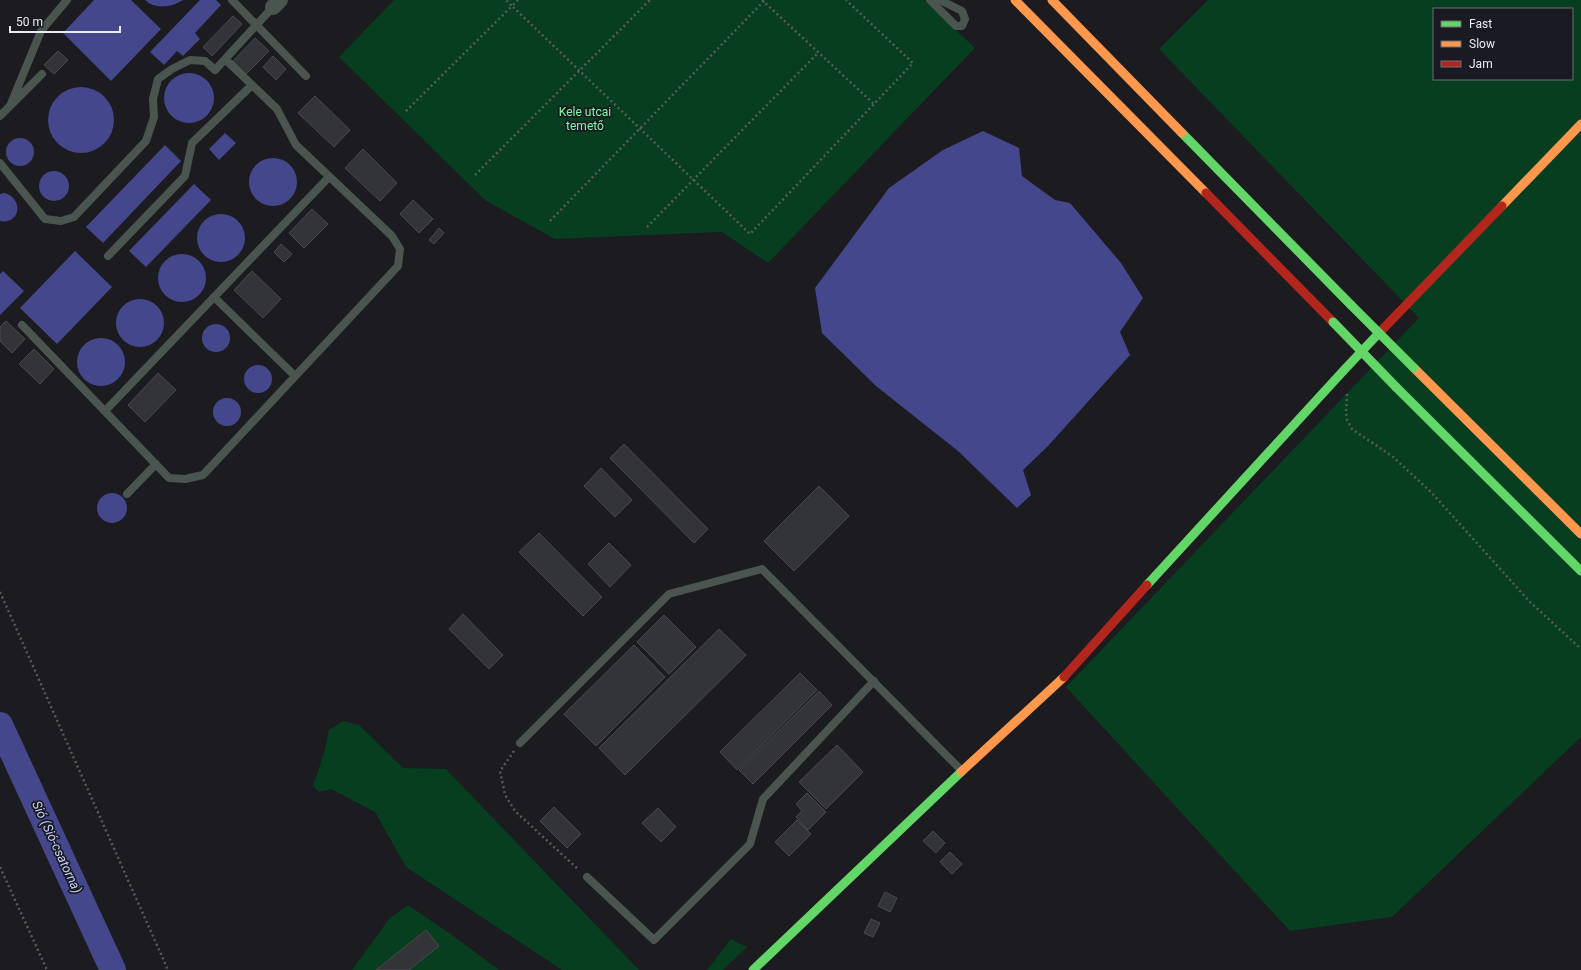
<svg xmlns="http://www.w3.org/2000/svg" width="1581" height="970" viewBox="0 0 1581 970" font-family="Roboto,sans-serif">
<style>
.green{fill:#073e1f;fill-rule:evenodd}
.water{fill:#45478d}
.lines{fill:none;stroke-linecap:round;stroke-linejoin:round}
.river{stroke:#45478d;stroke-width:26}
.building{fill:#333438;stroke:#494a4e}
.path{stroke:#565c59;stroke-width:2.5;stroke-dasharray:2 3;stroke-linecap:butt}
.lane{stroke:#4b554f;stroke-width:8}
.street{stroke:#4b554f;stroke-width:16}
.fast{stroke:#63d668;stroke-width:9}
.slow{stroke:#ff974d;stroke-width:9}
.jam{stroke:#b3261e;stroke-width:9}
.fast-bridge{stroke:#63d668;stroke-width:9}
.labels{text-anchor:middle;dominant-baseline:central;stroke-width:3.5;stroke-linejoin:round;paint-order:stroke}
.park-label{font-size:12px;fill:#84f5a5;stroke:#191a22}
.water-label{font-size:13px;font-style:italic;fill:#cad0fc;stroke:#191a22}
</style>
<rect width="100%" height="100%" fill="#1b1b20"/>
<path class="green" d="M394 0H924L975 48 768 263 722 232 555 239 486 201 339 57Z
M1208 0H1581V737L1392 917 1290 931 1066 687 1419 318 1159 49ZM1434 9H1572V79H1434Z
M343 721 359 725 403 768 446 769 639 970H562L406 867 375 812 331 789 319 792 313 786 324 753 329 730Z
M408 905 452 935 499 970H352L389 919Z
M731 939 747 947 723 970H707Z"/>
<path class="water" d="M94 0H131L161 29 111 81 63 33Z
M145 0H183C173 7 155 10 145 0Z
M200 0H216L221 5 195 33 200 39 183 56 177 51 164 65 150 52Z
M164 98a25 25 0 1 1 50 0a25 25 0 1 1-50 0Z
M48 120a33 33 0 1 1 66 0a33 33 0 1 1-66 0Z
M983 131 1019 148 1022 176 1055 200 1070 203 1121 263 1143 298 1120 332 1130 355 1048 446 1023 470 1031 495 1017 508 958 451 876 386 822 333 815 288 889 188 943 150Z
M225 133 236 143 219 160 209 149Z
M6 152a14 14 0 1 1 28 0a14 14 0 1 1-28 0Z
M165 145 181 161 103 243 86 227Z
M249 182a24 24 0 1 1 48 0a24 24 0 1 1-48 0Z
M39 186a15 15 0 1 1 30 0a15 15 0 1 1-30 0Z
M194 184 211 200 146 267 129 251Z
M5 193C25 200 19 225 0 221V194Z
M197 238a24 24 0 1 1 48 0a24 24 0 1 1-48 0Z
M75 251 112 287 57 344 20 308Z
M158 278a24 24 0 1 1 48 0a24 24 0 1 1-48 0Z
M3 271 24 291 0 315V274Z
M116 323a24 24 0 1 1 48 0a24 24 0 1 1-48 0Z
M202 338a14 14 0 1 1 28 0a14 14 0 1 1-28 0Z
M77 362a24 24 0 1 1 48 0a24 24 0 1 1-48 0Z
M244 379a14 14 0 1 1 28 0a14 14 0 1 1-28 0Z
M213 412a14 14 0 1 1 28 0a14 14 0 1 1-28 0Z
M97 508a15 15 0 1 1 30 0a15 15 0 1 1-30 0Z"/>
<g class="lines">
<path class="river" d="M0 725 113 970"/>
</g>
<path class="building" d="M233 16 242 24 212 56 203 47Z
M255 38 269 51 246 74 233 61Z
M58 51 68 60 54 74 44 65Z
M273 56 286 69 276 80 263 67Z
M315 96 350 130 334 147 298 113Z
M363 149 397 183 380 201 345 168Z
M413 200 433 219 419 233 400 214Z
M312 209 328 224 304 248 289 233Z
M439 228 444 233 434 244 429 240Z
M281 244 292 254 284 262 274 252Z
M252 271 281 299 263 318 234 290Z
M6 321 25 339 12 353 0 341V327Z
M34 349 54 369 40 384 19 364Z
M158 373 176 390 145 422 128 405Z
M624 444 708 529 694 543 610 458Z
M601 468 632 500 615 517 584 486Z
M819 486 849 516 794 571 764 541Z
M539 533 602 597 583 616 519 552Z
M609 543 631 565 610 587 588 564Z
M463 614 503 655 489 669 449 629Z
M664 615 696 647 669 674 637 642Z
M719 629 746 655 625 775 599 748Z
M634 645 665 677 596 746 564 714Z
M800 673 817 690 737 770 720 752Z
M819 691 832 705 753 784 739 770Z
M837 745 863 772 826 809 799 782Z
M807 793 826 812 808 830 796 817 802 811 796 804Z
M554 807 581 834 567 848 540 821Z
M658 808 676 827 661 842 642 823Z
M797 820 811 834 789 856 775 842Z
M933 831 945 843 936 853 923 841Z
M950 852 962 864 952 874 940 862Z
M885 892 897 898 890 912 878 906Z
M871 919 880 923 873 937 864 933Z
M426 930 439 946 409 970H376Z"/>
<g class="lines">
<path class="path" d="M518 0 512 6 750 234 913 63 846 0
M762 0 874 104
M406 111 512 6 506 0
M475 175 650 0
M550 221 765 0
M647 227 818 53
M1347 394 1346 412 1347 420 1352 429 1393 457 1431 492 1529 601 1581 649
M0 592 168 970
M514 751 500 771 505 795 515 811 579 870
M0 867 47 970"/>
<path class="lane" d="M232 0 306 76
M930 0 956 26H962L965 19 962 11 940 0
M10 106 41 31 67 0
M0 116 42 74
M0 163 45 219 61 221 74 217 146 141 154 117 153 99 158 79 172 69 190 60 205 61 215 70 273 7
M108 256 185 176 192 143 252 85
M214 297 295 376
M22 325 169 478 185 479 203 475 398 266 400 249 392 236 296 145 277 109 225 59
M105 411 329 177
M127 494 156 464
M520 743 669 594 762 569 962 771
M587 877 654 940 750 844 763 799 874 681"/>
<path class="street" d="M273 7 280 0"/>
<path class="fast" d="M1182 133 1351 305
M1396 387 1581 571
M1147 585 1345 369 1379 333
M753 970 961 772"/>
<path class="slow" d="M1015 0 1206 193
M1052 0 1182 133
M1502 206 1581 124
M1414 368 1581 534
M961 772 1064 677"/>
<path class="jam" d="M1206 193 1333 322
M1379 333 1502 206
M1064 677 1147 585"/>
<path class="fast-bridge" d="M1351 305 1414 368
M1333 322 1396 387"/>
</g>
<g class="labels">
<g class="park-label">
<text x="585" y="112">Kele utcai<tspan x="585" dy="14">temető</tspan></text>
</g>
<g class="water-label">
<text transform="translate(57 847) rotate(65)">Sió (Sió-csatorna)</text>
</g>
</g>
<rect x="1433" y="8" width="140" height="72" fill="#191a22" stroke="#6d6e75"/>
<rect x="1441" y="21" width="20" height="6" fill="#63d668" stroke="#6d6e75"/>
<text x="1469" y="28" font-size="12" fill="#ebecf2">Fast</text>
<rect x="1441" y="41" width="20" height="6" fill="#ff974d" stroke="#6d6e75"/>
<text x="1469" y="48" font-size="12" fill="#ebecf2">Slow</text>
<rect x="1441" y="61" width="20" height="6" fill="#b3261e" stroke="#6d6e75"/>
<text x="1469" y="68" font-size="12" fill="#ebecf2">Jam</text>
<path d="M10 26v6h110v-6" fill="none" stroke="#ebecf2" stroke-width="2"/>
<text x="16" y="26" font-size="12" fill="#ebecf2" stroke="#191a22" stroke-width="3" paint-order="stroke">50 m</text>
</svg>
